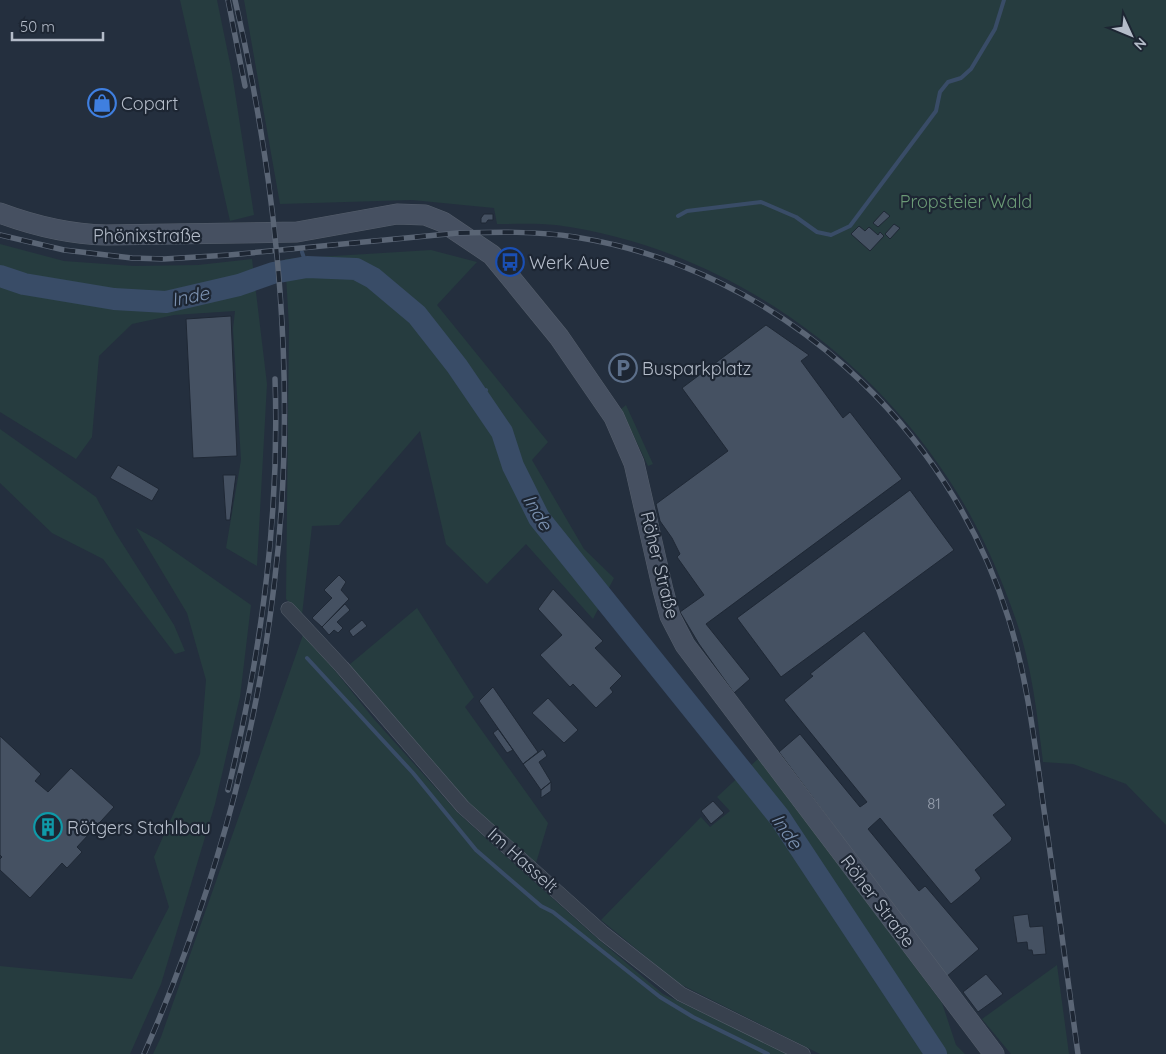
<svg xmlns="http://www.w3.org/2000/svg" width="1166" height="1054" viewBox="0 0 1166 1054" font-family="Quicksand,sans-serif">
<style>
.green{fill:#263c3f}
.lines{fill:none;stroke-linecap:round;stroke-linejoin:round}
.stream{stroke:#394c67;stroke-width:4}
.river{stroke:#394c67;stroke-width:22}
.building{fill:#455162;stroke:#1f2835}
.minor-casing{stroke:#565f6c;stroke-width:15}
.secondary-casing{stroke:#565f6c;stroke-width:21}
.minor{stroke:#38414e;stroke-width:14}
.secondary{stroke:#465061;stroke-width:20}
.rail-casing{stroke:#5a6575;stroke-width:5.5}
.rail{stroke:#1d2633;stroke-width:4;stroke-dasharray:11;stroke-linecap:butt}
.labels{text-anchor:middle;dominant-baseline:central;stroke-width:4.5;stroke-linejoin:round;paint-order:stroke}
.number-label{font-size:15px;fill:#98a1af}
.poi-label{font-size:18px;fill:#b4bcc9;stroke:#1d2633;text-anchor:start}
.park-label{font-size:18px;fill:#6b9a76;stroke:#1d2633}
.street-label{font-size:18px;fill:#b4bcc9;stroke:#1d2633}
.water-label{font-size:19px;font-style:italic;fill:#7c92b1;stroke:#1d2633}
</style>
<rect width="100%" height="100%" fill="#242f3e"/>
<path class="green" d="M180 0H217L232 73 254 215 230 221Z
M244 0H1166V825L1126 784 1073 764 1043 762C1037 714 1032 666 1016 620 1001 577 982 533 958 494 872 353 721 247 556 225 537 223 516 224 497 224L494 208 412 200 280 204Z
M0 244 64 261 134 266 198 265 252 259 267 384 257 566 226 548 241 460 233 329 235 311 174 315 132 324 99 356 92 437 76 459 0 412Z
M431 250 477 262 437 305 548 442 532 460 584 549 614 578 593 619 526 544 487 584 446 544 420 431 339 525 312 526 302 615 286 599 289 326 285 259Z
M626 405 653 464 648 466 621 409Z
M0 429 96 497 115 532 174 625 185 651 175 654 103 559 52 533 0 483Z
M136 528 158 540 251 605 240 697 215 804 161 984 130 1054H0V966L132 979 169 907 154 857 200 754 206 680 187 613Z
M417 608 474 697 465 707 548 823 536 863 469 803 349 665Z
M304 632 373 718 458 813 591 933 663 994 791 1054H153L161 1037Z
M760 757 942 1003 956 1045 965 1054H820L678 983 601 920 701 817 710 827 730 811 717 797Z
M1057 965 1069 1054H1011L982 1019Z"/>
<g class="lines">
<path class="stream" d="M678 216 687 211 761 202 796 217 817 232 831 235 850 226 936 111 940 92 948 82 961 78 971 69 995 29 1004 0
M302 252 307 267
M478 397 486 390
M307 658 413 773 476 850 541 906 553 912 660 997 693 1017 768 1054"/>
<path class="river" d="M0 276 24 284 114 299 166 302 239 285 273 273 307 267 356 269 373 278 417 315 457 366 502 432 513 466 539 518 780 818 936 1054"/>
</g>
<path class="building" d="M884 211 890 216 878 227 873 223Z
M484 214H493V220H488L486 223H481V218Z
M894 224 900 228 890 239 885 234Z
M859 226 865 231 869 227 878 235 880 232 884 236 870 251 851 234Z
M231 316 237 456 193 458 186 319Z
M766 325 809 355 801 361 843 418 850 412 902 479 706 624 750 679 734 693 699 644 680 612 704 595 677 557 680 554 672 538 660 521 656 504 728 451 682 388Z
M118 465 159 489 152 501 110 478Z
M223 475H236L230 520H226Z
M910 490 954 550 781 677 737 618Z
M339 575 346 582 341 590 349 599 322 627 312 618 332 598 324 590Z
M553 589 603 641 595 648 622 676 610 688 613 692 596 708 573 684 570 687 540 655 562 635 538 609Z
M345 604 350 610 337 622 343 628 338 633 334 630 329 635 322 627Z
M362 620 367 626 353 637 349 631Z
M864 631 1006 805 993 815 1012 838 1011 841 975 870 981 878 979 881 951 904 880 818 868 829 919 891 925 886 927 888 979 949 946 977 779 752 800 734 860 807 867 802 784 700 813 676 810 674Z
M493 687 538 752 523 764 479 701Z
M548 698 578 730 564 743 532 713Z
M498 729 513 750 507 753 493 733Z
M0 736 41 774 35 781 48 792 71 768 114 807 77 847 82 852 67 868 62 863 30 898 0 870V859L2 857 0 855Z
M543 749 547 756 539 762 551 782 541 790 523 764Z
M551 782V791L541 798V790Z
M713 801 724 813 711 824 701 811Z
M1028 914 1030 927 1043 926 1046 954 1033 955 1032 950H1028L1027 942 1017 943 1013 916Z
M986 974 1003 994 978 1012 963 992Z"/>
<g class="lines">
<defs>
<path id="minor" d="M288 609 342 667 463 807 603 933 681 994 803 1054"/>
<path id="secondary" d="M0 213C35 226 69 234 106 235L297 232 397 214 425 215 443 222 492 255 559 337 614 417 634 463 663 590 670 616 685 645 994 1054"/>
</defs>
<use href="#minor" class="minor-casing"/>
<use href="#secondary" class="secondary-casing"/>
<use href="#minor" class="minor"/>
<use href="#secondary" class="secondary"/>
<defs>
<path id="rail" d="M228 0 245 86
M0 235 64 250 132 258 164 259 229 255 458 233C497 232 536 231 575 237 779 269 949 425 1009 620 1028 682 1035 746 1044 810 1056 891 1067 973 1078 1054
M228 790C261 655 280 518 275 379
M144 1054C209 906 255 747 274 586 298 393 279 190 235 0"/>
</defs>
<use href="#rail" class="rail-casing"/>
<use href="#rail" class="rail"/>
</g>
<defs>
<symbol id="shop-ring" viewBox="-11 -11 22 22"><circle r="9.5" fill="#1d2633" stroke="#3f7fe0" stroke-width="1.5"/><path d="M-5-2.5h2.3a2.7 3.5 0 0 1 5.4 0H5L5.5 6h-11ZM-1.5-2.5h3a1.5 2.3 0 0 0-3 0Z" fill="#3f7fe0"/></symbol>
<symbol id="bus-ring" viewBox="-11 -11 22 22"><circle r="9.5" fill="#1d2633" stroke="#1a4fb4" stroke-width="1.5"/><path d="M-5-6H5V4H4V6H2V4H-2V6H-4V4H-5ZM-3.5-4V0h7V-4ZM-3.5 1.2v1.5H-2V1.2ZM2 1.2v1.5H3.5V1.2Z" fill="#1a4fb4"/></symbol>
<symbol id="parking-ring" viewBox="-11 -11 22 22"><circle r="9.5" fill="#1d2633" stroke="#5c6f8a" stroke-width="1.5"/><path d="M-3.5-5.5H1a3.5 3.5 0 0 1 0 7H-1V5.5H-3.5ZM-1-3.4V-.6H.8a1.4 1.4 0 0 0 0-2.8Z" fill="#5c6f8a"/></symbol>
<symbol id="building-ring" viewBox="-11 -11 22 22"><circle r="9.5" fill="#1d2633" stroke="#0f9aa8" stroke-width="1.5"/><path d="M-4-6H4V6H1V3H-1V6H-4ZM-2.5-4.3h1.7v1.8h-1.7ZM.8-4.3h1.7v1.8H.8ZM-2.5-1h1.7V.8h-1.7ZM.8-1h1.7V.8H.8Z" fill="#0f9aa8"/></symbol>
</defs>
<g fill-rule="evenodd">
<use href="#shop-ring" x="86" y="87" width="32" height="32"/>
<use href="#bus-ring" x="494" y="246" width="32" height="32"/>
<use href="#parking-ring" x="607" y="352" width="32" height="32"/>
<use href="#building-ring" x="32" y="811" width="32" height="32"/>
</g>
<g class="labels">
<g class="number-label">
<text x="934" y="803">81</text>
</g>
<g class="poi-label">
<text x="121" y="103">Copart</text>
<text x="529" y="262">Werk Aue</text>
<text x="642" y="368">Busparkplatz</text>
<text x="67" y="827">Rötgers Stahlbau</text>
</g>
<g class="park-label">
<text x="966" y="201">Propsteier Wald</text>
</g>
<g class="street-label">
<text x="147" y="235">Phönixstraße</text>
<text transform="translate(660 565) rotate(76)">Röher Straße</text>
<text transform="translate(523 860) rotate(42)">Im Hasselt</text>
<text transform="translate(878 901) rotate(53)">Röher Straße</text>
</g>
<g class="water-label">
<text transform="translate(190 296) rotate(-12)">Inde</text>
<text transform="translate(538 512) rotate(59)">Inde</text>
<text transform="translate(787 831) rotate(55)">Inde</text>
</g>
</g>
<g transform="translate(1131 35) rotate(134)" stroke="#1d2633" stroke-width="4" paint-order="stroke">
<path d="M0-4L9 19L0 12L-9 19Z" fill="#b4bcc9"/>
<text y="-8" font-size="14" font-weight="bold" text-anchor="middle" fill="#b4bcc9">N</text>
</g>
<path d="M12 32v8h91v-8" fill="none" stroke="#b4bcc9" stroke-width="2.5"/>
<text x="20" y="32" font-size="15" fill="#b4bcc9" stroke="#1d2633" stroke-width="4" paint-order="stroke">50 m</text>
</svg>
